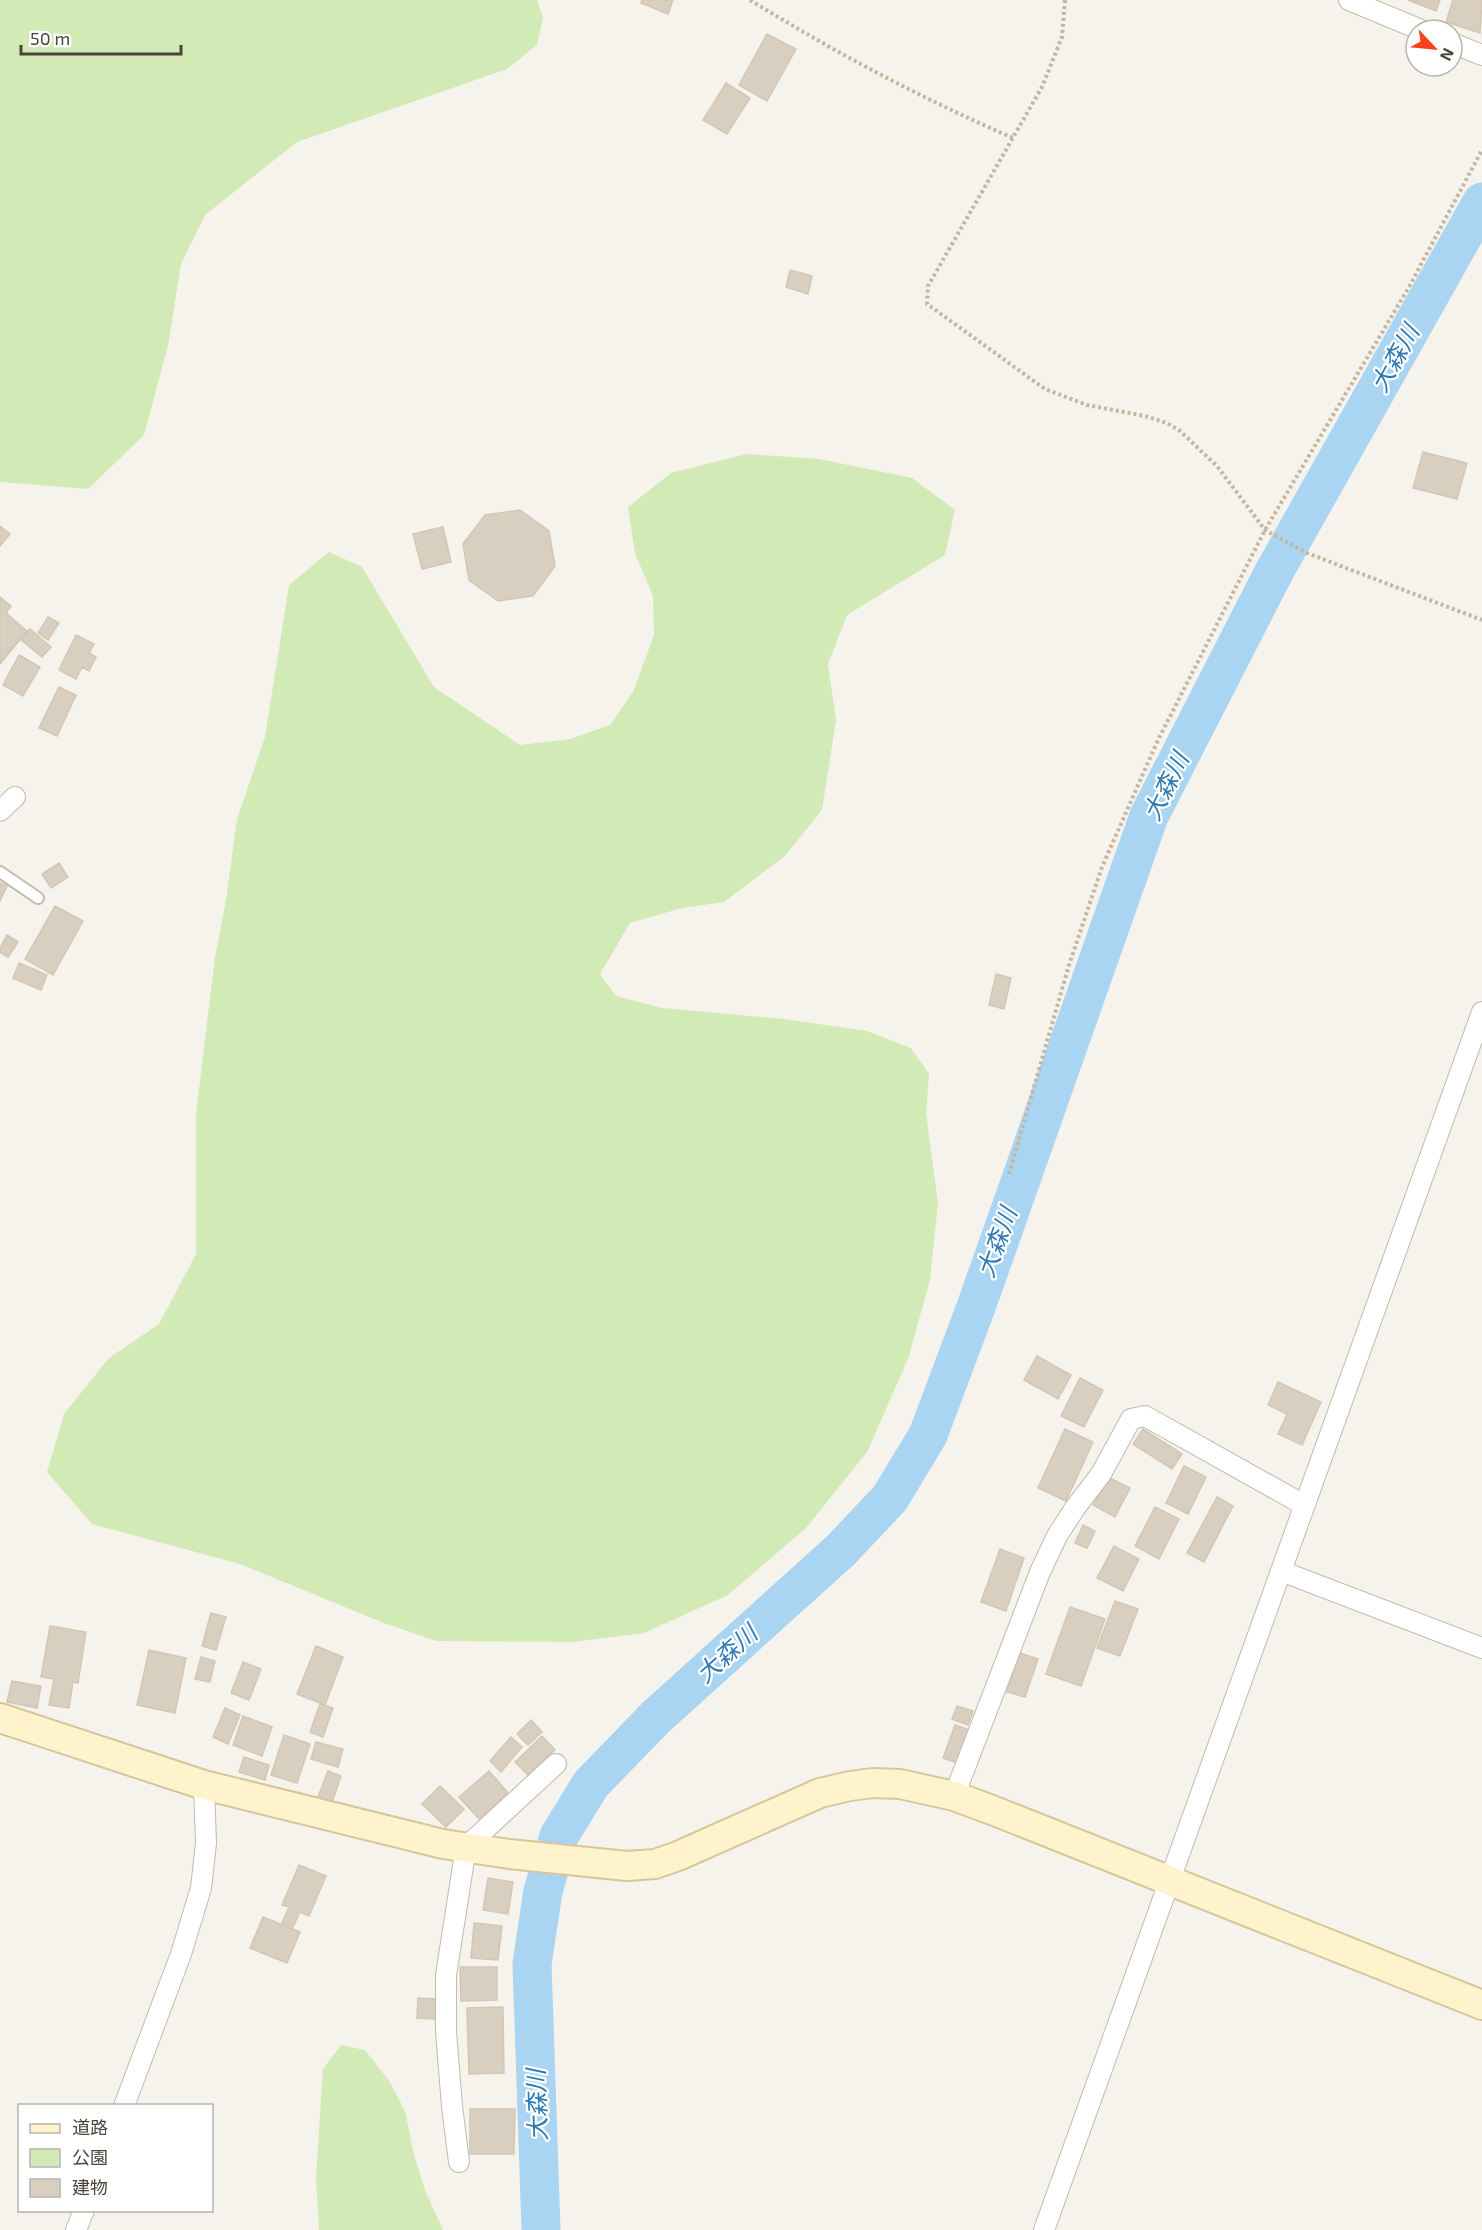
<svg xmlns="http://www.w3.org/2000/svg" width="1482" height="2230" viewBox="0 0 1482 2230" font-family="'Exo 2','Noto Sans JP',sans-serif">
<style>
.green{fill:#d2eab5}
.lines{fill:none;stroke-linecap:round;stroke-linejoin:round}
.river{stroke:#a9d4f2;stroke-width:39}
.building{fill:#d8cfc1;stroke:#d3c7b4;stroke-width:1.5}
.lane-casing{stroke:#c2bbae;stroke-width:14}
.street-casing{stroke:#c2bbae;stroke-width:22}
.secondary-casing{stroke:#d6c79b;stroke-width:32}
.path{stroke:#c4b79f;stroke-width:4;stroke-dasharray:3 3;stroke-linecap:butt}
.lane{stroke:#fff;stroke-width:10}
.street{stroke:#fff;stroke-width:20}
.secondary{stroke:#fff3cd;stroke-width:28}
.labels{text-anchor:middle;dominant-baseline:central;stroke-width:4.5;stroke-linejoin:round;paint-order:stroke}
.water-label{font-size:24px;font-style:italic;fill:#2e7ab2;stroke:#fff}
</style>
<rect width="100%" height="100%" fill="#f6f3ec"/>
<path class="green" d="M0 0H537L543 18 537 45 507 69 297 142 205 215 181 264 168 346 144 435 88 489 0 482Z
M746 454 819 459 912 478 955 510 945 555 847 615 828 664 836 720 822 810 785 856 724 902 682 908 630 923 600 974 616 996 662 1008 784 1019 867 1031 911 1048 929 1074 926 1113 938 1203 930 1280 908 1359 867 1452 806 1528 728 1595 644 1633 573 1642 436 1641 384 1623 240 1564 92 1524 47 1472 64 1414 109 1358 159 1324 196 1254V1114L215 957 226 900 237 819 265 737 289 585 329 552 362 567 434 687 520 745 570 739 610 725 633 692 654 635 653 596 635 553 628 507 671 473Z
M341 2045 365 2050 390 2082 405 2111 414 2155 425 2190 443 2230H319L316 2177 323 2069Z"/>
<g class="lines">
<path class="river" d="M541 2230 532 1964 543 1891 559 1836 591 1784 656 1717 841 1550 890 1498 928 1435 976 1307 1149 816 1274 572 1482 202"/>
</g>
<path class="building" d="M642 0H673L668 14 641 3Z
M1408 0H1440L1436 11Z
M1453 0H1482L1480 33 1446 22Z
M767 34 796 49 767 101 739 85Z
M726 83 750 98 727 134 703 120Z
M790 270 812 276 808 294 786 287Z
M1423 452 1467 463 1457 499 1413 488Z
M520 510 549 531 555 566 533 596 498 601 469 580 463 544 485 515Z
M0 526 10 534 0 546Z
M443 527 451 562 422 569 413 534Z
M0 597 11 606 6 613 27 631 0 664Z
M48 617 59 623 48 640 38 633Z
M30 629 51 647 42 657 21 640Z
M76 635 94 644 89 653 96 657 89 671 82 667 76 679 59 670Z
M19 655 40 667 23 696 3 685Z
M59 687 76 695 57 736 39 728Z
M59 863 68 877 51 888 42 874Z
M0 883 7 886 0 901Z
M55 906 83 921 53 975 25 959Z
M7 935 18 942 8 957 0 952V948Z
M19 963 47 975 41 990 13 978Z
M996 974 1011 978 1004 1009 989 1005Z
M1037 1356 1071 1375 1058 1399 1024 1380Z
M1080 1378 1103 1390 1084 1427 1061 1416Z
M1278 1382 1321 1402 1302 1445 1278 1434 1287 1414 1268 1405Z
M1065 1429 1093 1442 1066 1501 1038 1488Z
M1143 1429 1182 1454 1172 1469 1133 1444Z
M1184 1466 1206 1477 1188 1514 1166 1503Z
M1108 1477 1130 1488 1115 1517 1093 1505Z
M1217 1497 1233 1506 1204 1562 1187 1553Z
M1155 1507 1179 1519 1159 1559 1135 1546Z
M1083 1525 1095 1531 1087 1548 1075 1543Z
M1114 1546 1139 1559 1123 1591 1097 1578Z
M1000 1549 1024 1558 1006 1611 981 1602Z
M1115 1601 1138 1609 1120 1656 1097 1648Z
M1070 1607 1105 1619 1081 1686 1046 1674Z
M211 1613 226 1617 216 1650 202 1646Z
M50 1626 86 1632 78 1683 73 1682 69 1708 49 1705 54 1679 41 1677Z
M316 1646 343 1657 325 1705 297 1694Z
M149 1650 186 1658 175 1713 137 1705Z
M1020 1653 1038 1659 1025 1697 1007 1692Z
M201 1657 215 1661 210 1682 195 1679Z
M243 1662 261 1669 249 1700 231 1693Z
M12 1681 41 1686 37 1708 7 1702Z
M320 1704 333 1708 323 1737 310 1732Z
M957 1706 973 1711 968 1725 952 1719Z
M225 1708 240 1715 228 1744 213 1737Z
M243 1716 272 1727 262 1756 233 1745Z
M531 1720 542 1732 528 1745 517 1734Z
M955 1725 975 1732 963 1765 943 1758Z
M284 1735 310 1744 297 1783 271 1775Z
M542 1736 555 1750 528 1775 515 1762Z
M511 1737 522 1747 501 1772 490 1761Z
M316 1742 343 1749 338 1767 311 1759Z
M244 1757 269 1765 265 1780 239 1772Z
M328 1771 341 1776 332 1802 318 1797Z
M489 1771 508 1793 479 1819 459 1797Z
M440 1786 464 1809 446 1827 422 1804Z
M299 1865 326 1876 309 1916 300 1912 293 1927 282 1923 289 1907 282 1905Z
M488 1878 513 1882 508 1914 483 1910Z
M263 1917 300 1932 287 1963 250 1948Z
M474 1923 502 1926 498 1960 471 1958Z
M460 1967H497V2000L461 2001Z
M418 1998 437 1999 436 2019 417 2018Z
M503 2007 504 2073 469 2074 467 2008Z
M470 2109H515L514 2154H470Z"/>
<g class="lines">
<defs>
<path id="lane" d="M0 872 38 898"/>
<path id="street" d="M1349 0 1421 30
M1452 43 1482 55
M0 811 15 797
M1281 1571 1482 1648
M954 1796 1040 1572 1057 1536 1075 1508 1101 1474 1131 1419 1145 1416 1304 1505
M124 2106 181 1954 201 1888 206 1843 204 1785
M459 2162 452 2106 446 2032V1975L466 1847 556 1764
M76 2230 84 2210
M1044 2230 1482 1012"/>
<path id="secondary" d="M0 1718 204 1785 443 1844 509 1854 627 1866 655 1864 678 1856 820 1793 850 1786 873 1783 900 1784 954 1796 992 1810 1482 2005"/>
</defs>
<use href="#lane" class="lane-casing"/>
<use href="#street" class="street-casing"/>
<use href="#secondary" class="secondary-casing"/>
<path class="path" d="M750 0C836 53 921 98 1013 138
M1065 0 1062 37 1042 87 928 286 927 304 1045 389 1087 405 1145 416 1167 423 1180 431 1217 466 1265 530 1307 553 1482 620
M1009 1174 1069 965 1102 867 1158 740 1265 530 1409 287 1482 150"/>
<use href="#lane" class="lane"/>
<use href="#street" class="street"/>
<use href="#secondary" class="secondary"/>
</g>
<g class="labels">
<g class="water-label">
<text transform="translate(1394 358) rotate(-61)">大森川</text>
<text transform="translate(1165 786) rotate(-64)">大森川</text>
<text transform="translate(996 1242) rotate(-70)">大森川</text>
<text transform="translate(726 1653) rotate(-42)">大森川</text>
<text transform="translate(536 2105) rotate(-92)">大森川</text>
</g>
</g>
<rect x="18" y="2104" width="195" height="108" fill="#ffffff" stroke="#b7b4b0" stroke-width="1.5"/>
<rect x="30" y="2124" width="30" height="9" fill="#fff3cd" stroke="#b7b4b0" stroke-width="1.5"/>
<text x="72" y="2134" font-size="18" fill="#4b4439">道路</text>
<rect x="30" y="2149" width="30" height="18" fill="#d2eab5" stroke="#b7b4b0" stroke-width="1.5"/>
<text x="72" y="2164" font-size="18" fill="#4b4439">公園</text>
<rect x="30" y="2179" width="30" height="18" fill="#d8cfc1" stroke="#b7b4b0" stroke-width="1.5"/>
<text x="72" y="2194" font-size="18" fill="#4b4439">建物</text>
<g transform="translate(1434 48) rotate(116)"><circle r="28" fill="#ffffff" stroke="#b7b4b0" stroke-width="1.5"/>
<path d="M0-4.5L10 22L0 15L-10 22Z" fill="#fc3f1d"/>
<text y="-9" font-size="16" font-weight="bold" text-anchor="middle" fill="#4b4439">N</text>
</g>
<path d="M21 45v9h160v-9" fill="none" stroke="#4b4439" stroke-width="3"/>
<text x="30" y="45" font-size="18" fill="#4b4439" stroke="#ffffff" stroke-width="4.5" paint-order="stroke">50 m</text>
</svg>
